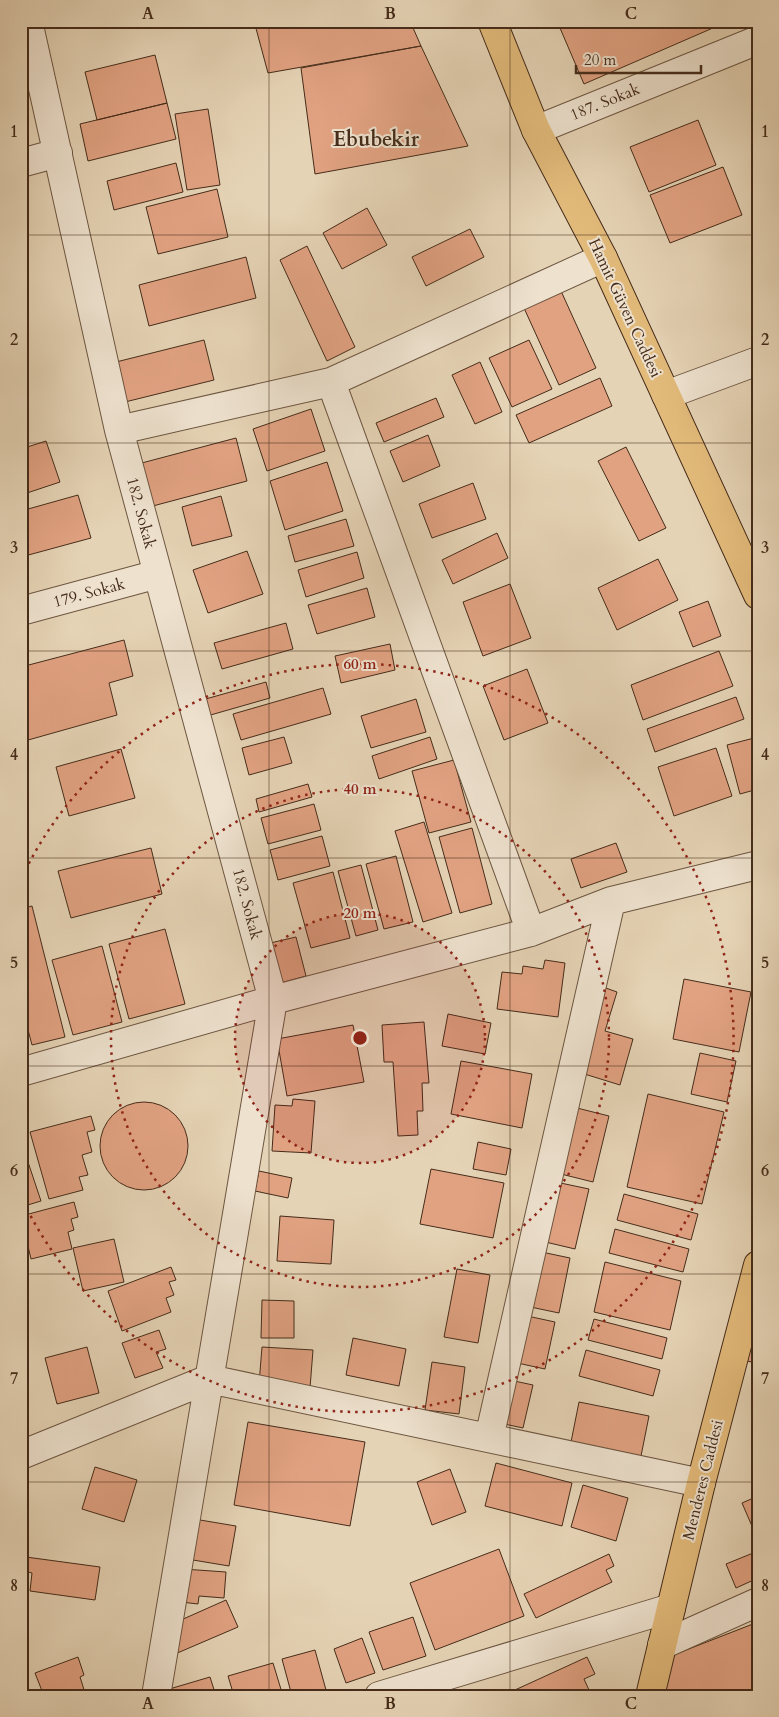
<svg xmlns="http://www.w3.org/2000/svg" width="779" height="1717" viewBox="0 0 779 1717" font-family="Cardo,serif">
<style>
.building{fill:#e1a282;stroke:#452c1a}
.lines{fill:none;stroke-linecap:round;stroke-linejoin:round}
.minor-casing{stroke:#6d5641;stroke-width:30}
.major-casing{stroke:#452c1a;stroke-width:30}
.minor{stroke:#eee2cf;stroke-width:28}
.major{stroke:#e2ba7a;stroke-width:28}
.grid{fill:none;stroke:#452c1a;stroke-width:1;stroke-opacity:0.55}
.ring{fill:none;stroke:#8f2418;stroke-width:2.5;stroke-dasharray:2.5 5}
.labels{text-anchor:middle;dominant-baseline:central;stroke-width:4;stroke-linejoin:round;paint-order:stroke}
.street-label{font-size:16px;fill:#452c1a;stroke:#eee2cf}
.district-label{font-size:21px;font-weight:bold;fill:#452c1a;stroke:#eee2cf}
.centre{fill:#8f2418;stroke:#eee2cf;stroke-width:2.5}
.ring-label{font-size:15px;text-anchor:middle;font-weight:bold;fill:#8f2418;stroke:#eee2cf;stroke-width:4;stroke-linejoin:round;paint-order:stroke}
.neatline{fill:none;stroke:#452c1a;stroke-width:2}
.grid-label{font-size:16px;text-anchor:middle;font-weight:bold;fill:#452c1a}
</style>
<rect width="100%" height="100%" fill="#e5d3b5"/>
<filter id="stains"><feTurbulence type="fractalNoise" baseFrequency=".004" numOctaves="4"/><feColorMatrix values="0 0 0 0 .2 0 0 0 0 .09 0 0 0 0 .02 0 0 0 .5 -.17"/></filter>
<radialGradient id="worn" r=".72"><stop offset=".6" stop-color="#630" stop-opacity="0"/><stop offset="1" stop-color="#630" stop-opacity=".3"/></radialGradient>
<path class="building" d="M254 21H410L421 46 268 73Z
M557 21H729L584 84Z
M421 46 468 146 315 174 301 68Z
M155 55 167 103 97 120 85 72Z
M167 103 176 139 88 161 80 124Z
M208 109 220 185 187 190 175 114Z
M698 120 716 165 649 192 630 147Z
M176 163 183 192 114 210 107 181Z
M723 167 742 215 670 243 650 195Z
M217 189 228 237 158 254 146 207Z
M367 208 387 245 342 269 323 233Z
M470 229 484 257 426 286 412 257Z
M307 246 355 347 327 361 280 260Z
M246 257 256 298 149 326 139 285Z
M561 291 596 368 559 385 524 308Z
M204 340 214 380 125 402 116 362Z
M529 340 552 389 512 407 489 358Z
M480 362 502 412 475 424 452 375Z
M600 378 612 406 529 443 516 415Z
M436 398 444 417 384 442 376 423Z
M311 409 325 451 267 471 253 429Z
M428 435 440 466 403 482 390 451Z
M236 438 247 481 149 507 138 464Z
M46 441 60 482 21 495V449Z
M626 447 666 528 639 541 598 461Z
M327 462 343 511 285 530 270 481Z
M473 483 486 519 432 538 419 504Z
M78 495 91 538 21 557V511Z
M221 496 232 536 192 546 182 507Z
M346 519 354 546 295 562 288 536Z
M497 533 508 558 453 584 442 560Z
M247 551 263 594 208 613 193 570Z
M357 552 364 578 306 597 298 570Z
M658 559 678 600 617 630 598 588Z
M510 584 531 638 483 656 463 602Z
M367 588 375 617 317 634 308 605Z
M708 601 721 636 693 647 679 612Z
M286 623 293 649 222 669 214 643Z
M124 640 133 676 109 683 117 715 21 742V667Z
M390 644 395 670 341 683 335 656Z
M719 651 733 686 643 720 631 685Z
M527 669 548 723 504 740 483 686Z
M266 682 270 698 207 716 202 700Z
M323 688 331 714 241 740 233 714Z
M736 697 744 719 655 752 647 729Z
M416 699 426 732 371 748 361 716Z
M284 737 292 763 249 775 242 748Z
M430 737 437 759 379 779 372 756Z
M758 737V789L740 794 727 745Z
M716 748 732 796 674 816 658 767Z
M121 749 135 798 69 816 56 767Z
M454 760 471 822 429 833 412 771Z
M308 784 312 797 259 812 256 799Z
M314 804 321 830 268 844 261 818Z
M424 822 452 913 423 922 395 831Z
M472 828 492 904 460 913 439 837Z
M322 836 330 866 278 880 270 850Z
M616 843 627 872 581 888 571 859Z
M151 848 162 894 71 918 58 871Z
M396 856 413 922 384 929 366 864Z
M361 865 378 930 356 936 338 871Z
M333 872 350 938 311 948 293 883Z
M32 906 65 1037 32 1045 21 1003V909Z
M165 929 185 1004 129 1019 109 944Z
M296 937 306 976 277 984 266 944Z
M102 946 122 1022 73 1035 52 960Z
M545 960 565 963 558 1017 497 1009 502 972 522 974 523 966 543 969Z
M684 979 751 992 739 1052 673 1039Z
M603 987 617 992 605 1031 633 1039 620 1085 578 1072Z
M448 1014 491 1023 485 1054 442 1046Z
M424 1022 429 1083H422L423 1111H417L418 1135 398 1136 393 1062H384L382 1025Z
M353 1025 364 1082 287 1096 277 1039Z
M700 1053 736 1061 727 1102 691 1094Z
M461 1061 532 1074 522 1128 451 1114Z
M648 1094 724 1112 702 1204 627 1187Z
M293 1099 315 1101 311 1153 272 1151 275 1105 292 1106Z
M100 1146a44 44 0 1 1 88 0a44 44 0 1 1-88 0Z
M569 1106 609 1116 593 1182 553 1172Z
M91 1116 95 1130 87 1132 92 1152 82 1155 88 1175 79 1177 83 1190 49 1199 30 1132Z
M21 1141 41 1201 21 1207Z
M478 1142 511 1149 506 1175 473 1169Z
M431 1169 504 1183 493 1238 420 1224Z
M259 1171 292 1178 288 1198 255 1191Z
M551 1181 589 1189 575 1249 537 1240Z
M624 1194 698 1214 691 1240 617 1220Z
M74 1202 78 1217 71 1219 74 1230 68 1232 72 1249 31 1259 21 1216Z
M280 1216 334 1220 331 1264 277 1261Z
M615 1229 689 1249 683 1272 609 1253Z
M114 1239 124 1282 83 1291 73 1248Z
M532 1250 570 1258 559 1313 521 1305Z
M605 1262 681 1281 670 1330 594 1312Z
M171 1267 176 1280 169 1282 174 1295 166 1298 171 1312 122 1331 108 1291Z
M457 1269 490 1275 478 1343 444 1337Z
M758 1296V1363L740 1360Z
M262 1300 294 1301V1338H261Z
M518 1314 555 1322 545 1369 508 1361Z
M594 1319 667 1338 662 1359 588 1340Z
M159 1330 166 1349 156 1352 163 1368 135 1378 122 1343Z
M353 1338 406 1349 399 1386 346 1375Z
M87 1347 99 1393 57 1404 45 1358Z
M262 1347 313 1350 310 1388 259 1384Z
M586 1350 660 1370 653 1396 579 1376Z
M432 1362 465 1367 459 1414 425 1410Z
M505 1379 533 1385 523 1428 495 1422Z
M579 1402 649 1416 641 1456 571 1442Z
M248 1422 365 1442 350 1526 234 1505Z
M496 1463 572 1483 562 1526 485 1506Z
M95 1467 137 1480 124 1522 82 1509Z
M450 1469 466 1512 432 1525 417 1482Z
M583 1485 628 1498 616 1541 571 1527Z
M758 1496V1540L742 1503Z
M194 1519 236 1526 229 1566 187 1559Z
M499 1549 524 1616 435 1650 410 1583Z
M758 1551V1578L736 1588 726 1564Z
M609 1554 614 1566 606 1570 612 1582 536 1618 524 1594Z
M26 1557 100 1567 95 1600 30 1591 32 1573 24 1571Z
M183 1569 226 1572 224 1598 199 1596 198 1604 181 1602Z
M226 1600 238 1627 168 1657 172 1624Z
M413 1617 426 1656 383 1670 369 1632Z
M758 1622V1696H659L663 1659Z
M362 1638 375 1673 346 1683 334 1649Z
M315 1650 326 1690 304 1696H292L282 1659Z
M78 1657 84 1675 80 1677 86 1696H44L35 1673Z
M587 1657 595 1674 584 1679 589 1690 576 1696 504 1695Z
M273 1663 283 1696H234L228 1676Z
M210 1677 216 1696H168L166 1690Z"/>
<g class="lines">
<defs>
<path id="minor" d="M28 21 119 430 273 1000 156 1696
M536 130 758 40
M21 163 58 153
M331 382 531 932
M666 395 758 361
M119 430 331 382 603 258
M21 611 158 574
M21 1072 273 1000 531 932 611 901 758 865
M489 1438 611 901
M21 1455 209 1379 701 1483
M662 1645 758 1602
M379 1696 671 1608"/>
<path id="major" d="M492 21 536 130 603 258 758 595
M650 1696 701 1483 758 1265"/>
</defs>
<use href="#minor" class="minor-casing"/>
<use href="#major" class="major-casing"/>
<use href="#minor" class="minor"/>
<use href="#major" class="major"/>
</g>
<path class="grid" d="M269 21V1696M510 21V1696M21 235H758M21 443H758M21 651H758M21 858H758M21 1066H758M21 1274H758M21 1482H758"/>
<circle cx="360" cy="1038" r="125" fill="#8f2418" fill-opacity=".12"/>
<g class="ring">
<circle cx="360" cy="1038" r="125"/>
<circle cx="360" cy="1038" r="249"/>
<path d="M22 877A374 374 0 1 1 22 1199"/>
</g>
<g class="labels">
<g class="street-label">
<text transform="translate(605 102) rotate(-22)">187. Sokak</text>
<text transform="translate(625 308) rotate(65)">Hamit Güven Caddesi</text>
<text transform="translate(141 513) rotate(75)">182. Sokak</text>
<text transform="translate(89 593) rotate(-15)">179. Sokak</text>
<text transform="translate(247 904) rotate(75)">182. Sokak</text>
<text transform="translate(703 1480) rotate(-76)">Menderes Caddesi</text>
</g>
<g class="district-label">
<text x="376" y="139">Ebubekir</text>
</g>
</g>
<circle cx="360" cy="1038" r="8" class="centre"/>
<g class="ring-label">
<text x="360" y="669">60 m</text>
<text x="360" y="794">40 m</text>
<text x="360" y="918">20 m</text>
</g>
<rect width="779" height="1717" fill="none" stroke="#e5d3b5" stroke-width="55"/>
<path d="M576 65v8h125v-8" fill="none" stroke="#452c1a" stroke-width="2.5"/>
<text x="584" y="65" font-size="15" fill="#452c1a" stroke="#eee2cf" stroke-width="4" paint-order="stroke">20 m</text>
<rect x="28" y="28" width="724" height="1662" class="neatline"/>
<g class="grid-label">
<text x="148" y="19">A</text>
<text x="390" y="19">B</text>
<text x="631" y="19">C</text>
<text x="14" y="137">1</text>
<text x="765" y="137">1</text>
<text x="14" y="345">2</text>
<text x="765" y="345">2</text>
<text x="14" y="553">3</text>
<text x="765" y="553">3</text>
<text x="14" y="760">4</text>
<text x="765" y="760">4</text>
<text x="14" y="968">5</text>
<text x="765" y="968">5</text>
<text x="14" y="1176">6</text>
<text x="765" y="1176">6</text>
<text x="14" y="1384">7</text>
<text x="765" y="1384">7</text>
<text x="14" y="1591">8</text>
<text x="765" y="1591">8</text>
<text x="148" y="1709">A</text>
<text x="390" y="1709">B</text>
<text x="631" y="1709">C</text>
</g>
<rect width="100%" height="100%" filter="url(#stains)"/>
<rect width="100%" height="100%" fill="url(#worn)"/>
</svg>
